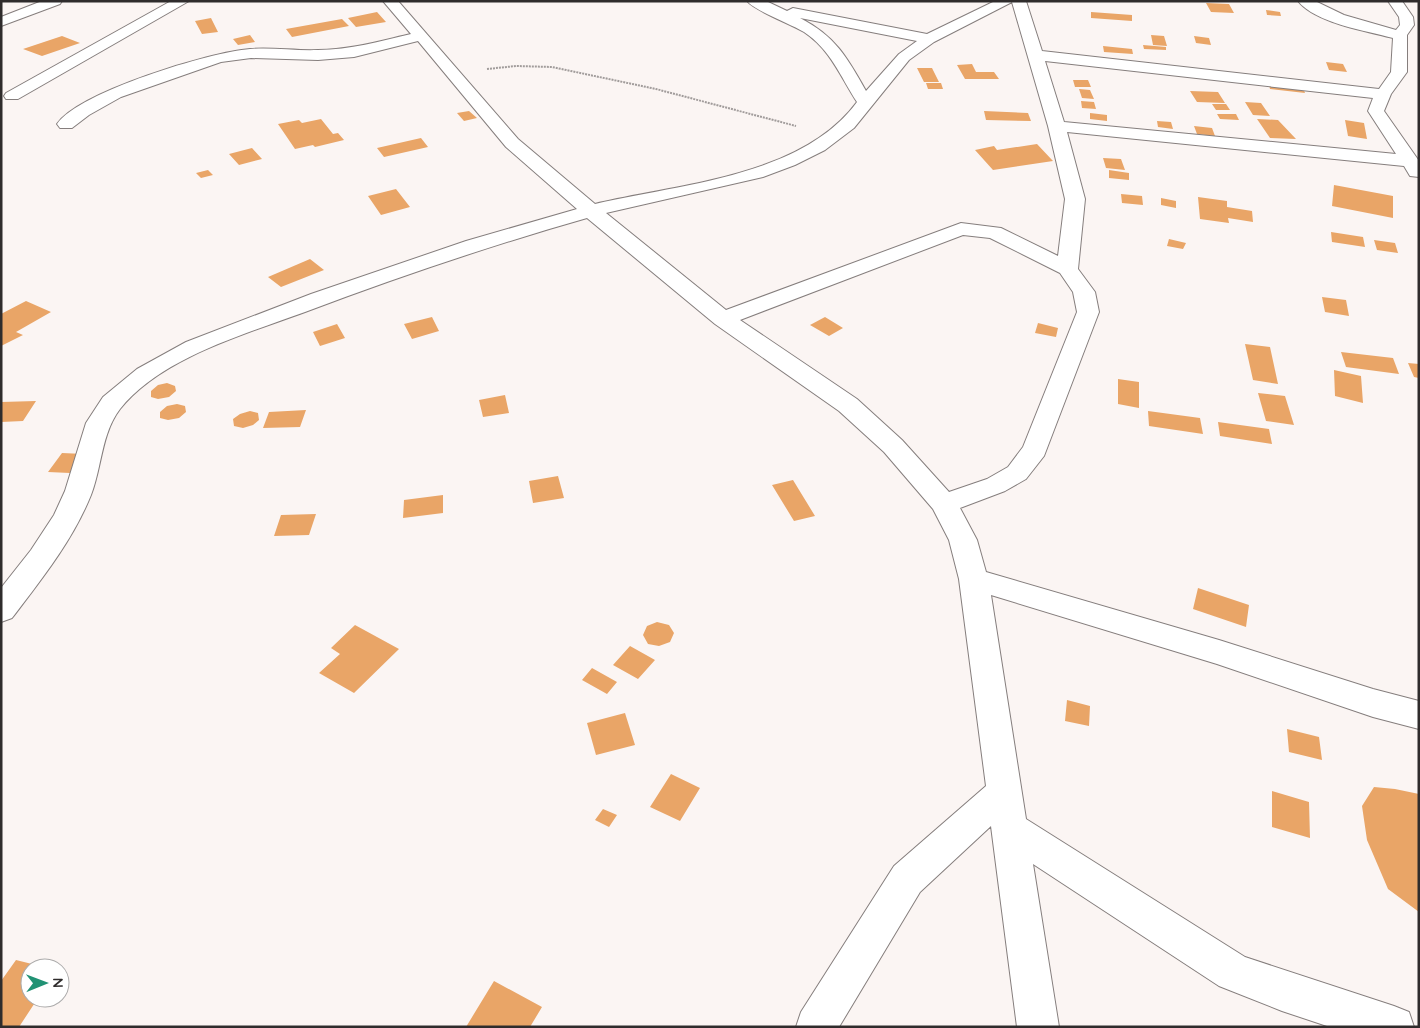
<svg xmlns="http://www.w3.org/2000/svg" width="1420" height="1028" viewBox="0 0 1420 1028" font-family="Quicksand,sans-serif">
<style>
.building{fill:#e9a567}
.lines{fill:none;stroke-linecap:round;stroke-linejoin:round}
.minor-casing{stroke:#857e7d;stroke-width:2}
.path{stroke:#a19c9b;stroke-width:2;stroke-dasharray:2 1;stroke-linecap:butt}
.minor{fill:#fff;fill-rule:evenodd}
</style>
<rect width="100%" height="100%" fill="#fbf5f3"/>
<path class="building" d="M1206 3 1229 4 1234 13 1211 12Z
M1266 10 1280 12 1281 16 1267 15Z
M377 12 386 22 356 27 348 18Z
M1091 12 1132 15V21L1091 18Z
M211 18 218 32 202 34 195 21Z
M342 19 349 26 292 37 286 29Z
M250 35 255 42 238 45 233 39Z
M1151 35 1164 36 1167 46 1153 45Z
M62 36 80 43 42 56 23 49Z
M1194 36 1209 38 1211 45 1196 43Z
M1143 45 1166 47V50L1144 49Z
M1103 46 1132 49 1133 54 1104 52Z
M1326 62 1343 64 1347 72 1329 70Z
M972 64 976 72H994L999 79H965L957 65Z
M917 68H932L939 82H924Z
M1073 80H1088L1091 87H1075Z
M1268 81 1302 85 1305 93 1270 89Z
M926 83H941L943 89H928Z
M1079 89 1090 90 1094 99 1082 98Z
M1190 91 1218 92 1225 103 1197 102Z
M1081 101 1094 102 1096 109 1082 108Z
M1245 102 1261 103 1270 116 1253 115Z
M1212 104H1226L1230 110H1216Z
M469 111 477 118 464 121 457 113Z
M984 111 1028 113 1031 121 986 120Z
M1090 113 1107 115V121L1090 119Z
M1217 114H1236L1239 120 1220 119Z
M321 119 333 134 338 133 344 140 315 147 313 145 295 149 278 124 299 120 302 123Z
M1257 119 1278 120 1296 139 1270 138Z
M1345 120 1364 123 1367 139 1348 136Z
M1157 121 1171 122 1173 129 1158 127Z
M1194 126 1212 128 1215 136 1197 134Z
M421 138 428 147 384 157 377 148Z
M1037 144 1053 161 993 170 975 150 994 146 997 150Z
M252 148 262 159 239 165 229 154Z
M1103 158 1121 159 1125 170 1106 168Z
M208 170 213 175 201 178 196 173Z
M1109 170 1129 173V180L1109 178Z
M1334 185 1393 196V218L1332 206Z
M396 189 410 207 381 215 368 196Z
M1121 194 1142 196 1143 205 1122 203Z
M1198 197 1227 201V207L1252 211 1253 222 1228 218 1229 223 1200 219Z
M1161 198 1176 201V208L1161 205Z
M1331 232 1363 237 1365 247 1332 242Z
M1169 239 1186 243 1183 249 1167 246Z
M1374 240 1395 243 1398 253 1377 250Z
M310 259 324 270 281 287 268 277Z
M1322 297 1346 300 1349 316 1325 312Z
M26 301 51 312 16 332 23 335 1 346V314Z
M432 317 439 331 412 339 404 324Z
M825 317 843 328 829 336 810 325Z
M1038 323 1058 328 1056 337 1035 333Z
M337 324 345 338 320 346 313 332Z
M1245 344 1270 347 1278 384 1253 380Z
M1341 352 1393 358 1399 374 1346 367Z
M1408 363 1419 364V378L1414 377Z
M1334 370 1361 376 1363 403 1335 396Z
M1118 379 1139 382V408L1118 404Z
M167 383 175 386 176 391 169 397 158 399 151 397V391L158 385Z
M1258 393 1285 396 1294 425 1266 421Z
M505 395 509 413 483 417 479 400Z
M36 401 23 421 1 422V402Z
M177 404 185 406 186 412 179 418 168 420 160 418V412L167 406Z
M306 410 300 427 263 428 269 412Z
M250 411 258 413 259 420 253 425 243 428 234 426 233 419 240 414Z
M1148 411 1200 418 1203 434 1149 426Z
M1218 422 1269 429 1272 444 1220 436Z
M62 453 84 454 70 473 48 472Z
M558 476 564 498 533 503 529 481Z
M793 480 815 516 794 521 772 485Z
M443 495V513L403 518 404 500Z
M316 514 309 535 274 536 281 515Z
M1198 588 1249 605 1246 627 1193 609Z
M657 622 669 625 674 633 670 642 659 646 648 644 643 635 647 626Z
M355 625 399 649 354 693 319 673 340 654 331 648Z
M630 646 655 660 638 679 613 665Z
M592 668 617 682 607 694 582 680Z
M1067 700 1090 706 1089 726 1065 721Z
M625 713 635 745 596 755 587 723Z
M1287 729 1319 737 1322 760 1289 752Z
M671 774 700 788 680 821 650 807Z
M1374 787 1395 789 1419 794V912L1388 889 1367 840 1362 806Z
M1272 791 1309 802 1310 838 1272 827Z
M603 809 617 815 609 827 595 820Z
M16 960 44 967 30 968V998H38L19 1027H1V981Z
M494 981 542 1007 530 1027H466Z"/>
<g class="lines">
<defs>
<path id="minor" d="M42 1H62L60 4 1 26V17Z
M171 1H189L18 99H6L4 96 6 93Z
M383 1H398L518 139 595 204C679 184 802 177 857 102 840 76 831 50 804 32 791 24 755 11 747 1H766L787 11 793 8 927 34 995 1H1026L1042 51 1379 89 1391 72 1393 38C1367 31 1315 23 1298 1H1315L1344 15 1396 30 1400 25 1399 17 1388 1H1402L1413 17 1414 25 1407 35V72L1391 94 1384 111 1419 161V177L1410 176 1404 166 1067 132 1085 199 1078 269 1095 292 1099 312 1044 456 1026 479 1005 491 960 508 977 540 986 572 1219 640 1373 689 1419 701V729L1373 717 1217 664 991 595 1026 819 1245 957 1394 1006 1409 1012 1414 1027H1330L1282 1011 1219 986 1033 864 1059 1027H1017L991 826 920 892 839 1027H796L801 1012 894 866 986 786 959 579 949 540 933 509 884 452 839 411 715 324 587 218C492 245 398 277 305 312 245 334 160 358 120 409 101 434 102 467 91 495 73 540 41 580 12 618L1 622V588L31 550 54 515 65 491 86 423 103 397 137 369 186 342 311 294 466 241 577 209 506 147 418 41 354 57 318 60 251 58 221 62 121 97 89 115 72 128H60L57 124C79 92 210 52 250 49 272 47 295 51 318 50 350 50 380 41 411 34ZM1012 2 1048 126 1065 199 1058 256 1001 228 961 223 726 310 606 213 763 177 795 165 825 150 854 128 909 60 934 42ZM800 18 917 41 899 54 866 91C847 57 835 36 800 18ZM1045 61 1373 98 1368 111 1396 154 1064 122ZM963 235 990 238 1060 273 1073 292 1077 312 1023 447 1008 467 987 479 949 492 902 440 857 399 740 320Z"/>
</defs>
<use href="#minor" class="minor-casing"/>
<path class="path" d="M487 69 516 66 552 67 656 89 796 126"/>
<use href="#minor" class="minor"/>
</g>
<rect width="1420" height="1028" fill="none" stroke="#2f2c2c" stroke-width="5"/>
<g transform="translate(45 983) rotate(89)"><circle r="24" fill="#ffffff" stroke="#acabab"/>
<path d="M0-4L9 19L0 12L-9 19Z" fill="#219274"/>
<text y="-8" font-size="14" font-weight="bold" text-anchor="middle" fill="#2f2c2c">N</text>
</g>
</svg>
